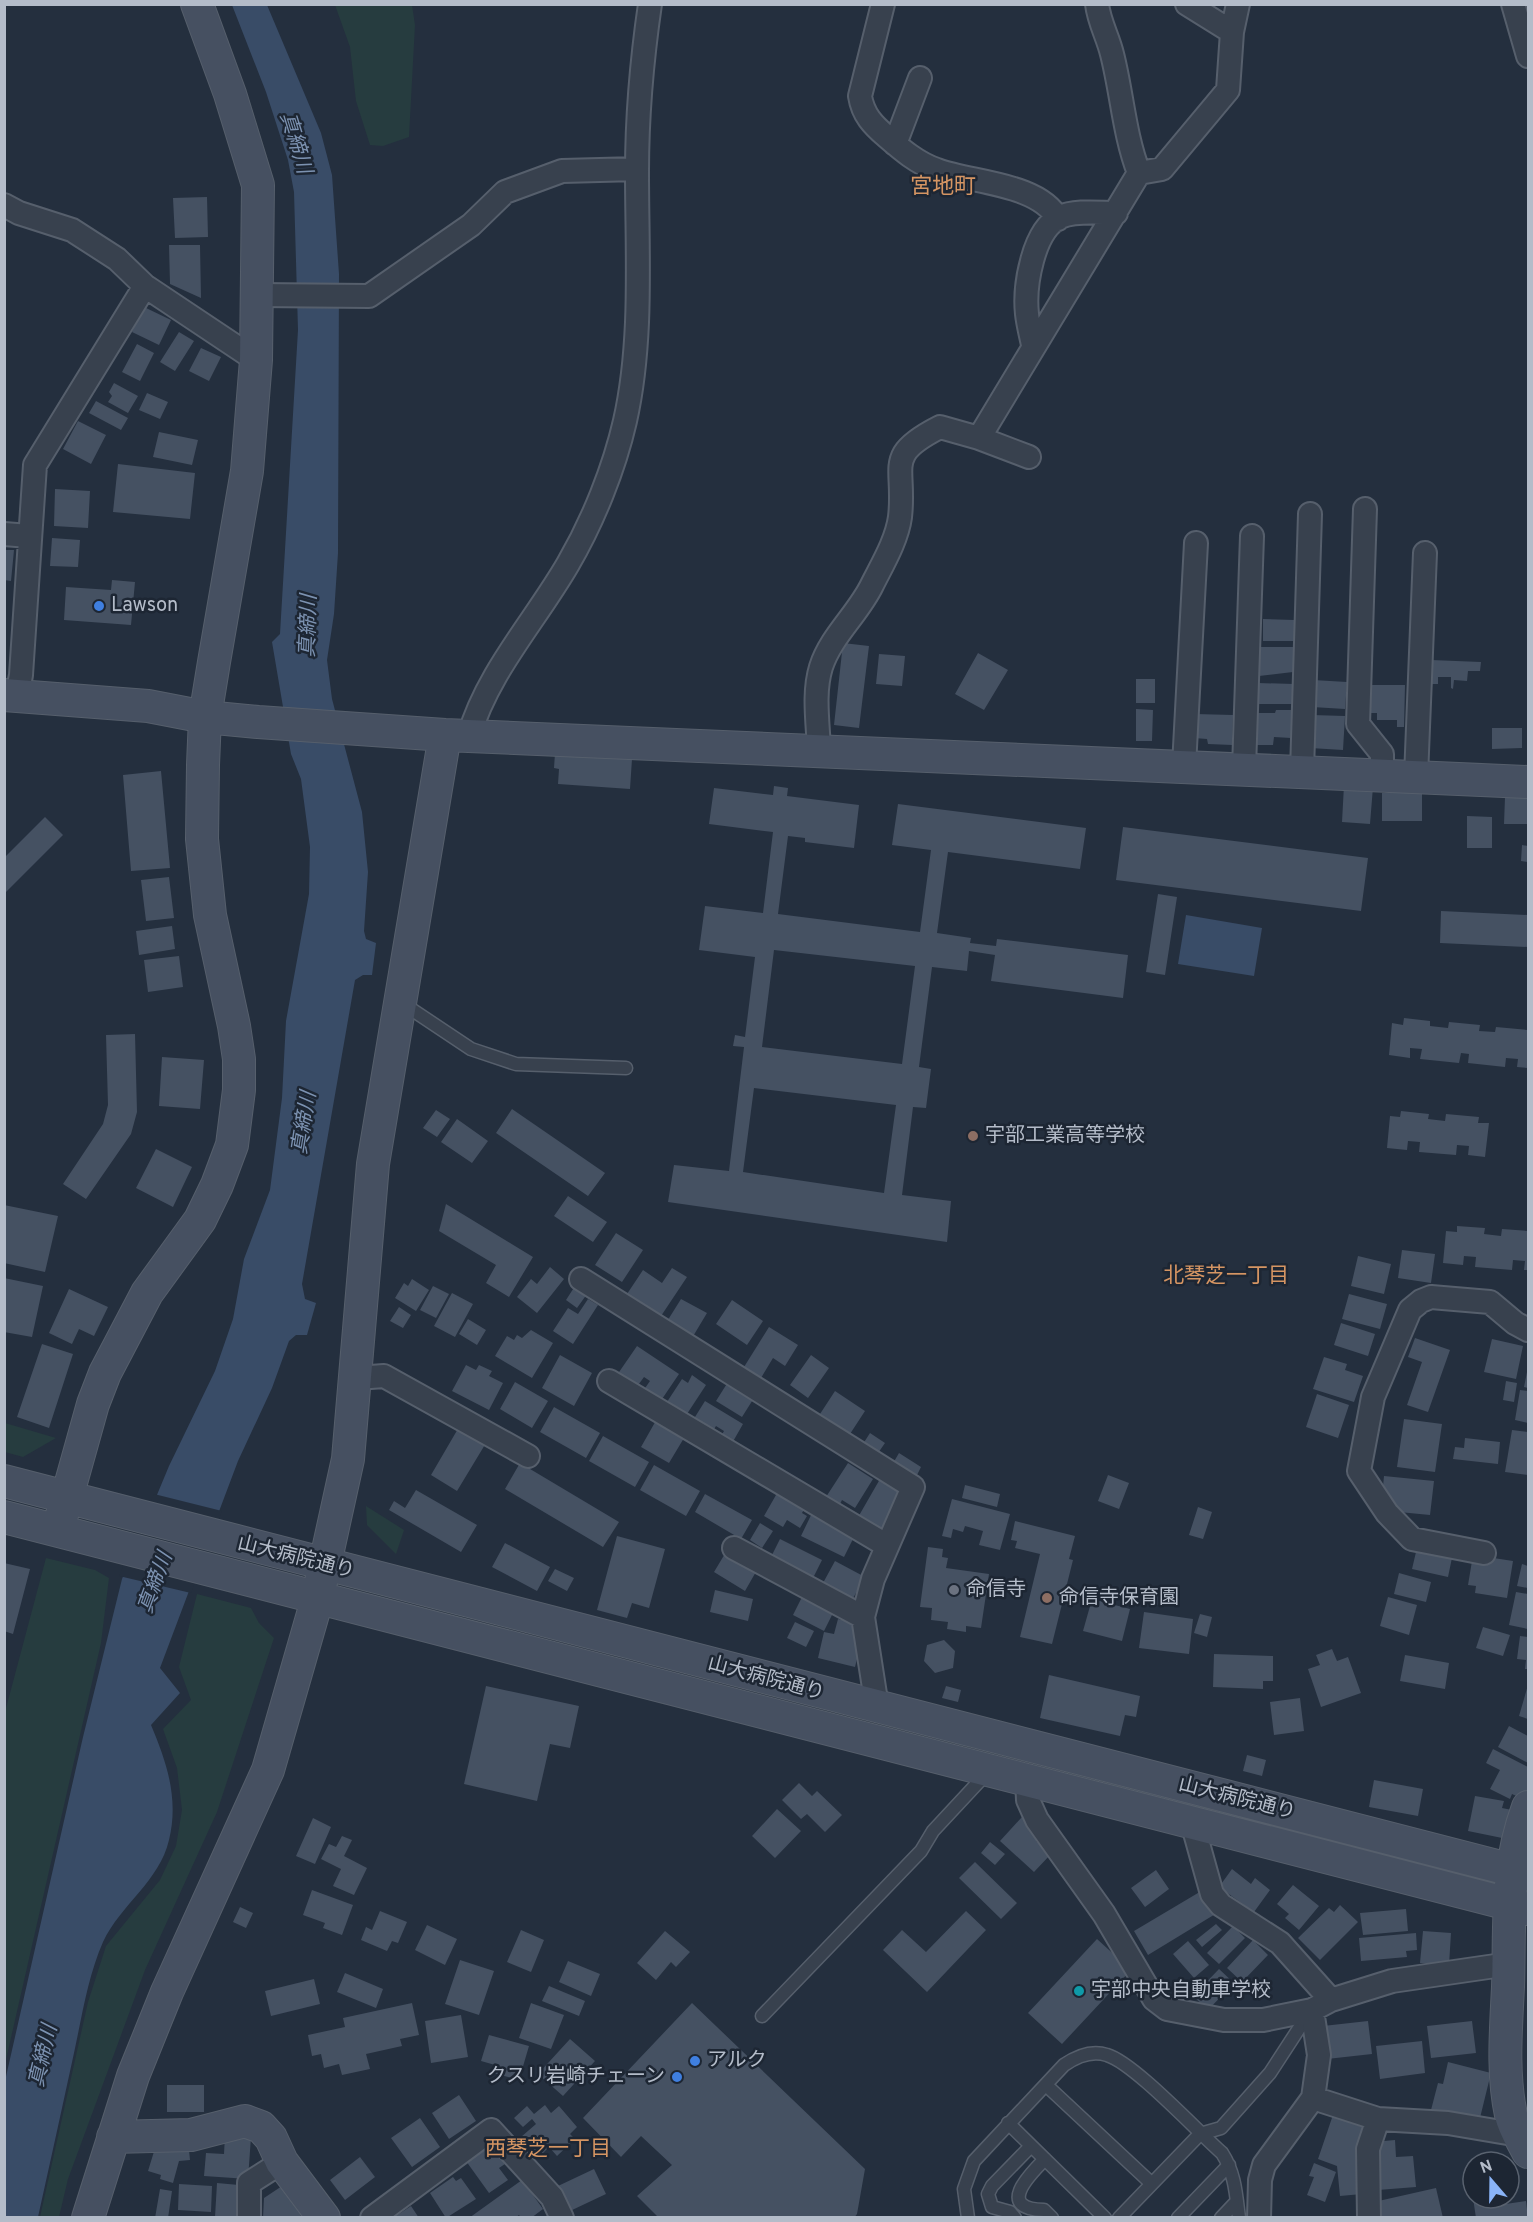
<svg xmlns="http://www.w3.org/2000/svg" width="1533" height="2222" viewBox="0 0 1533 2222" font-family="Overpass,'Noto Sans JP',sans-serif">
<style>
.green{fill:#263c3f}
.water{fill:#394c67}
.pier{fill:#242f3e}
.building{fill:#455162;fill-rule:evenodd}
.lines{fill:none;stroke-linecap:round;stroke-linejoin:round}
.lane-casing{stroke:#565f6c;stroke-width:15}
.street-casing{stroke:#565f6c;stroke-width:26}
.secondary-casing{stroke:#565f6c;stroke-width:34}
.lane{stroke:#38414e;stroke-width:12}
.street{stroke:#38414e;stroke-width:22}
.secondary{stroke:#465061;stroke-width:32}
.shop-dot{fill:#3f7fe0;stroke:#1d2633;stroke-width:2}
.education-dot{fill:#8d6e63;stroke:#1d2633;stroke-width:2}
.worship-dot{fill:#6b7280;stroke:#1d2633;stroke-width:2}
.culture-dot{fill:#0f9aa8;stroke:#1d2633;stroke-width:2}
.labels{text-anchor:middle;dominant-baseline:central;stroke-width:5;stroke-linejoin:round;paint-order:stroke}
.poi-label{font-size:20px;fill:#b4bcc9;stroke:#1d2633;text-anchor:start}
.street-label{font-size:20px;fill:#b4bcc9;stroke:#1d2633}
.water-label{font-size:21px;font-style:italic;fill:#7c92b1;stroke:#1d2633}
.neighbourhood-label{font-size:21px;fill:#d59563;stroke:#1d2633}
.quarter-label{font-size:22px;fill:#d59563;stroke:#1d2633}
</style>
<rect width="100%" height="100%" fill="#242f3e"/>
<path class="green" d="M335 5H412L415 25 409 137 383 146 370 145 356 101 350 47Z
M4 1423H5L56 1438 23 1457 5 1452Z
M366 1506 404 1530 396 1554 367 1525Z
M46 1558 95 1570 109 1578 101 1643 5 2064V1712Z
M197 1594 251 1608 259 1623 274 1638 217 1812 145 1970 68 2179 59 2217H40L88 2002 106 1946 160 1880 176 1846 182 1810 177 1768 163 1729 191 1700 179 1667Z"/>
<path class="water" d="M232 5H267L321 133 332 175 339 274 338 553 334 614 327 660 332 699 362 812 368 872 364 931 366 939 376 943 372 975H363L355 980 302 1284 305 1299 316 1303 307 1335H296L289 1341 272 1388 238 1461 160 1668 180 1693 151 1725C167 1763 179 1799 169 1840 159 1882 121 1904 103 1942 88 1976 82 2016 74 2053 62 2108 50 2163 38 2217L5 2218V2081L83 1737 122 1579 169 1466 215 1371 233 1319 244 1259 270 1190 282 1098 286 1021 309 894 310 847 301 779 291 754 272 642 280 634 298 330 294 192 288 160 266 92Z
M1186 915 1262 928 1254 976 1178 964Z"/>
<path class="pier" d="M154 1494 222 1511 191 1593 119 1576Z"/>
<path class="building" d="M207 197 208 237 175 238 173 198Z
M169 245H200L201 298 170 284Z
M144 307 171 320 159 345 132 332Z
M179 332 194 341 175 371 160 362Z
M137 344 154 353 140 381 122 372Z
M201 348 221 357 209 381 189 371Z
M114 383 138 396 128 413 108 402 112 396 109 392Z
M147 393 168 402 160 419 139 410Z
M96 401 128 418 121 430 89 413Z
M78 421 106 435 91 464 63 449Z
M159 432 198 440 192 465 153 457Z
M118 464 195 473 190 519 113 512Z
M55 489 90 491 88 528 54 526Z
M52 538 80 540 78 567 50 566Z
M4 550H14L11 581 4 580Z
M112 580 135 582 131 625 64 620 66 587 111 590Z
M1263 619 1294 620V641H1263Z
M843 643 869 646 859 728 834 725Z
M1258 647H1293V672L1259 676Z
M978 653 1008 670 984 710 955 694Z
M879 654 905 656 902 686 876 684Z
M1431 660 1481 662 1480 671H1468L1467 681 1454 680 1453 689 1451 688V677H1438V684H1430Z
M1136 679H1155V703H1136Z
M1313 680 1347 682 1345 709 1312 707Z
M1258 683 1294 684V704H1258Z
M1369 685H1405L1404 727H1397V720H1377V713H1369Z
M1136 709 1153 710 1152 741H1136Z
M1276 710H1292L1291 738 1274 737 1273 745H1255L1257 713H1275Z
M1195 714 1233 715 1232 745 1208 744 1207 739 1194 738Z
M1312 715 1345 716 1343 750 1310 748Z
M1492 728H1522V748L1492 749Z
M555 753 632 759 630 789 558 784 559 769 554 768Z
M161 771 170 868 131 871 123 775Z
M1344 785 1373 787 1370 824 1342 822Z
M774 786 788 788 787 796 859 805 854 848 805 842V838L788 836 778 914 920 932 931 850 892 845 898 804 1086 828 1080 869 948 852 937 933 971 938 970 943 996 946 997 939 1128 955 1123 998 991 981 995 955 969 951 967 971 932 967 919 1067 931 1069 926 1108 913 1107 902 1195 951 1201 947 1242 668 1202 674 1165 729 1171 744 1047 733 1046 735 1035 745 1037 755 957 699 950 705 906 763 913 773 832 709 824 714 788 773 795ZM774 950 915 966 902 1064 762 1047ZM754 1088 896 1105 884 1193 743 1172Z
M1382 793H1422V821H1382Z
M1505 797H1528V824H1504Z
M1467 816 1492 817V848H1467Z
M45 817 63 835 4 894V858Z
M1123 827 1368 858 1361 911 1116 880Z
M1522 845 1528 846V862L1521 861Z
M169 877 174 918 146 921 141 880Z
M1158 894 1177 897 1165 975 1146 972Z
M1441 911 1528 915V947L1440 943Z
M172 926 175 949 139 955 136 931Z
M179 956 183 987 148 992 144 960Z
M1404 1018 1430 1021V1026L1448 1028 1449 1022 1480 1025 1479 1031 1495 1032 1496 1027 1528 1030V1068L1517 1067 1518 1059 1506 1058 1505 1067 1468 1063 1469 1054 1461 1053 1459 1063 1420 1059 1422 1049 1410 1048V1058L1389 1055 1392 1023 1403 1025Z
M135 1034 137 1112 131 1134 86 1199 63 1184 103 1124 108 1105 106 1035Z
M162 1057 204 1060 200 1109 159 1106Z
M512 1109 605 1173 588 1196 496 1133Z
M436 1110 450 1119 437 1137 423 1128Z
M1401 1111 1429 1114 1428 1119 1445 1121 1446 1114 1479 1117 1478 1123H1489L1485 1157 1468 1155 1469 1146 1457 1145 1456 1155 1419 1152 1420 1142 1408 1141 1407 1150 1387 1148 1390 1116 1400 1117Z
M457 1119 488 1141 472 1163 441 1142Z
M156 1149 192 1167 173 1207 136 1188Z
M568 1196 607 1222 593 1242 554 1216Z
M446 1204 533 1257 509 1297 486 1283 496 1265 439 1231Z
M4 1205 58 1216 45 1272 4 1263Z
M1457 1226 1485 1228 1484 1234 1501 1236 1502 1229 1528 1231V1270H1524L1525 1261 1513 1260 1512 1270 1475 1267 1476 1257 1464 1256 1463 1265 1443 1263 1446 1231 1457 1232Z
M616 1233 643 1250 622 1282 595 1265Z
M1402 1250 1435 1254 1431 1283 1398 1278Z
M1358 1256 1391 1264 1384 1294 1351 1286Z
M550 1267 564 1279 537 1313 517 1297 531 1279 537 1284Z
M672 1268 687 1277 661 1316 627 1294 643 1270 662 1283Z
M4 1278 43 1286 32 1337 4 1332Z
M412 1279 429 1290 416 1311 395 1298 404 1283 408 1286Z
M433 1286 449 1294 436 1318 420 1310Z
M575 1286 587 1294 577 1308 566 1300Z
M69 1289 108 1307 94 1336 79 1329 72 1344 49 1333Z
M452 1293 473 1304 455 1337 434 1326Z
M1349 1294 1387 1304 1380 1329 1342 1319Z
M588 1299 598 1305 573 1344 553 1331 568 1308 578 1314Z
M681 1299 707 1313 692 1338 666 1323Z
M732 1300 763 1321 747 1345 716 1324Z
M399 1307 411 1315 403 1328 390 1321Z
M468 1319 486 1330 477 1345 459 1334Z
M1341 1323 1375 1334 1368 1356 1334 1345Z
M769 1327 798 1345 785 1366 773 1358 761 1378 744 1367Z
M531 1330 553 1343 532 1378 495 1356 507 1336 514 1340 517 1335 522 1338Z
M1415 1338 1450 1350 1428 1412 1407 1405 1422 1362 1408 1357Z
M1492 1339 1523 1346 1516 1379 1484 1372Z
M42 1344 73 1354 49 1428 17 1417Z
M637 1346 679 1374 660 1402 643 1391 650 1381 644 1377 636 1388 617 1375Z
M560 1355 592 1373 574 1406 542 1388Z
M811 1355 829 1368 808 1398 790 1385Z
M1324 1357 1347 1364 1345 1370 1363 1376 1354 1402 1313 1389Z
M466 1365 476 1370 479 1365 492 1371 489 1376 503 1383 489 1410 452 1391Z
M1527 1372H1528V1388L1524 1387Z
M692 1375 706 1385 685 1417 665 1405 682 1379 688 1383Z
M1506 1381 1517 1383 1514 1402 1503 1400Z
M515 1382 548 1401 532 1428 500 1409Z
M728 1382 754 1398 742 1417 716 1401Z
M1520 1390 1528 1391V1423L1515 1420Z
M835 1391 865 1411 850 1434 820 1414Z
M1317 1394 1349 1405 1338 1438 1306 1427Z
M705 1401 743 1424 731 1445 720 1438 724 1431 716 1426 710 1436 690 1425Z
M554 1407 600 1433 586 1458 540 1432Z
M658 1417 687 1433 669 1463 641 1447Z
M1404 1419 1442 1424 1435 1472 1397 1467Z
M459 1427 486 1443 457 1491 431 1475Z
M1512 1430 1528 1432V1475L1505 1472Z
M870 1433 885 1443 876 1456 861 1447Z
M603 1436 649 1462 635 1487 589 1461Z
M1465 1438 1500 1442 1498 1464 1453 1459 1455 1447 1464 1448Z
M899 1453 921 1467 915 1479 892 1465Z
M520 1463 619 1522 603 1547 505 1489Z
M848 1463 873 1479 855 1508 842 1500 839 1506 826 1497Z
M654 1465 700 1491 686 1516 640 1490Z
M1108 1475 1129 1483 1119 1509 1098 1501Z
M1384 1476 1434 1481 1430 1515 1399 1512V1507L1388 1506 1382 1497Z
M880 1479 906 1493 882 1533 857 1519Z
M965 1485 1000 1494 997 1507 962 1498Z
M780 1488 807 1504 802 1513 807 1516 800 1528 787 1520 783 1527 764 1516Z
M416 1490 477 1525 461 1552 389 1510 394 1501 405 1508Z
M705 1494 752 1520 741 1539 695 1512Z
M952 1499 1010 1514 1000 1550 979 1545 983 1531 965 1526 963 1532 953 1529 951 1538 942 1536Z
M1198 1507 1212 1512 1203 1539 1189 1535Z
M813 1511 856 1533 844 1557 801 1536Z
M1015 1521 1075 1536 1069 1559 1073 1560 1052 1644 1020 1637 1040 1554 1015 1548 1017 1541 1011 1540Z
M760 1523 773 1531 762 1548 750 1540Z
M617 1536 665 1549 649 1608 632 1603 627 1618 597 1610Z
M780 1539 822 1560 813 1578 771 1557Z
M505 1543 550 1567 537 1591 492 1567Z
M928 1547 943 1549 942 1557 948 1558 946 1568 989 1574 981 1628 966 1626V1632L947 1629 948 1622 931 1620 932 1608 920 1607Z
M1426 1547 1453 1553 1448 1577 1412 1569 1416 1552 1424 1553Z
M726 1552 757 1570 745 1591 714 1572Z
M1487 1557 1513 1561 1507 1598 1475 1593 1476 1586 1468 1585 1472 1561Z
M835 1561 865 1577 852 1600 823 1583Z
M4 1563 30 1569 13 1634 4 1631Z
M1522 1564 1528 1566V1588L1517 1586Z
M555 1569 574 1578 567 1591 548 1581Z
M1399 1573 1431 1582 1426 1602 1394 1594Z
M715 1590 753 1599 748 1621 710 1612Z
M1516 1592 1528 1594V1629L1509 1625Z
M803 1595 834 1611 824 1631 793 1615Z
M1162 1595V1604L1149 1606 1147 1597Z
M1388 1597 1417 1605 1409 1635 1380 1626Z
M1092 1599 1130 1609 1122 1641 1083 1631Z
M1144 1612 1193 1619 1189 1654 1139 1648Z
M1200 1614 1212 1617 1207 1637 1194 1633Z
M838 1619 858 1624 863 1635 855 1667 818 1658 824 1632 834 1634Z
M795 1622 814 1631 806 1647 787 1638Z
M1483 1627 1510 1635 1503 1656 1476 1648Z
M1520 1636 1528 1637V1669H1525L1526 1660 1517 1659Z
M944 1640 955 1651 953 1668 935 1673 924 1661 927 1645Z
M1332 1649 1337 1661 1348 1657 1361 1693 1321 1707 1308 1669 1320 1665 1316 1655Z
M1214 1654 1273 1656V1681H1263V1689L1213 1687Z
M1405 1655 1449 1663 1445 1689 1400 1681Z
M1049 1675 1140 1696 1136 1717 1125 1715 1120 1736 1040 1718Z
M1528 1685V1719L1519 1716Z
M486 1686 579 1706 570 1748 550 1744 537 1801 464 1784Z
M946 1686 961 1690 958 1702 942 1698Z
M1300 1698 1304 1731 1274 1735 1270 1702Z
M1509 1726 1528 1736V1763L1498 1747Z
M1493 1749 1528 1767V1793L1525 1800 1512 1794 1510 1799 1490 1789 1500 1770 1486 1763Z
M1247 1755 1266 1760 1262 1776 1243 1771Z
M1374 1780 1423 1789 1418 1816 1369 1807Z
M799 1783 812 1796 817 1791 842 1815 825 1832 807 1814 801 1819 782 1800Z
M1475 1796 1504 1801 1502 1808 1512 1810 1507 1839 1468 1831Z
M777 1809 801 1831 775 1858 752 1836Z
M1022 1817 1042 1835 1036 1841 1051 1854 1034 1872 1000 1841Z
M313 1818 331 1827 315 1864 296 1856Z
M342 1836 352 1840 344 1856 367 1868 354 1895 333 1886 341 1869 321 1859 329 1844 336 1847Z
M990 1842 1005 1854 995 1865 981 1853Z
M975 1862 1017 1903 1001 1919 959 1878Z
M1232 1869 1251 1884 1255 1878 1270 1890 1254 1912 1219 1887Z
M1156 1870 1169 1889 1145 1907 1131 1888Z
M1293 1885 1319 1906 1299 1930 1285 1918 1289 1914 1277 1904Z
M312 1890 353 1905 342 1935 323 1928 325 1923 303 1915Z
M1203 1890 1217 1913 1148 1955 1134 1931Z
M1340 1905 1358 1922 1320 1960 1298 1938 1329 1908 1334 1912Z
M240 1907 253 1913 246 1928 233 1922Z
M1406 1909 1408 1931 1363 1935 1360 1913Z
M380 1911 407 1922 398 1943 392 1941 387 1951 361 1940 366 1927 372 1930Z
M966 1911 986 1930 927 1992 883 1950 902 1930 926 1952Z
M1216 1924 1222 1930 1202 1947 1196 1940Z
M427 1925 457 1939 445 1965 415 1950Z
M1233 1926 1245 1938 1219 1964 1207 1953Z
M521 1930 544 1940 531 1972 507 1962Z
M665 1931 690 1952 676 1967 671 1962 656 1980 637 1963Z
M1423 1931 1451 1933 1449 1965 1420 1963Z
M1416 1933 1417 1950 1406 1951 1407 1957 1361 1961 1359 1938Z
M1097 1939 1131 1970 1062 2044 1028 2013Z
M1253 1940 1268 1955 1242 1982 1227 1968Z
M1188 1941 1209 1965 1194 1978 1173 1954Z
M460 1960 494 1971 479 2015 445 2004Z
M568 1961 600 1974 591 1996 559 1982Z
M1219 1969 1234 1983 1208 2010 1193 1996Z
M345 1973 383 1989 376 2008 337 1992Z
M314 1979 320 2004 271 2016 265 1991Z
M549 1986 585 2001 579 2016 542 2001Z
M412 2003 419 2035 400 2039 402 2046 366 2054 370 2069 342 2075 339 2064 324 2068 321 2054 312 2056 308 2035 345 2027 343 2018Z
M531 2003 564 2015 551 2049 519 2038Z
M692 2003 865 2169 857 2214 854 2218H659L637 2196 672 2165 641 2136 621 2157 583 2118Z
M461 2015 468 2057 431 2063 425 2021Z
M1368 2021 1372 2054 1327 2059 1323 2026Z
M1472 2021 1476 2053 1431 2058 1427 2026Z
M489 2035 529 2046 519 2080 493 2073 495 2065 481 2061Z
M570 2039 595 2061 563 2096 538 2074Z
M1422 2041 1425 2073 1380 2079 1376 2046Z
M1448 2062 1491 2073 1479 2122 1431 2110 1438 2083 1443 2084Z
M167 2085H204V2112H167Z
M459 2095 476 2121 449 2139 432 2113Z
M545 2105 551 2113 559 2106 577 2127 570 2134 575 2139 557 2156 549 2147 539 2157 521 2137 536 2124 532 2119 523 2127 514 2118 527 2106 534 2114Z
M1335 2109 1373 2123 1362 2194 1340 2196 1337 2166 1318 2159Z
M420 2118 440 2147 412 2167 391 2138Z
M225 2135 251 2137 248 2179 204 2176 206 2153 224 2154Z
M1395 2140 1396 2157 1413 2156 1416 2187 1378 2190 1373 2142Z
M188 2141 190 2160 179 2161 173 2183 160 2179 161 2175 148 2171 156 2145Z
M490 2143 505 2164 499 2168 508 2180 489 2193 466 2161Z
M360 2157 375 2177 345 2200 330 2180Z
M1314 2163 1336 2172 1325 2202 1307 2195 1314 2177 1309 2176Z
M594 2169 606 2194 570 2211 558 2186Z
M453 2177 456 2181 461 2178 476 2199 446 2218 430 2193Z
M522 2180 543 2209 531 2218H521L519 2215 515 2218H469Z
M217 2183 239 2185 237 2218 215 2217Z
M179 2184 212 2186 211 2212 178 2210Z
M285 2184 304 2213 298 2218H263L264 2198Z
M1436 2188 1443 2218H1377L1374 2202Z
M160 2189 172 2191 168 2218H155Z
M1473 2198H1497L1499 2205 1526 2201 1528 2218H1476Z
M411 2206 419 2218H393Z"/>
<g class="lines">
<defs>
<path id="lane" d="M402 1003 471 1049 516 1064 626 1068
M762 2016 921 1851 933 1831 987 1773
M1046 2085 1151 2183
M1008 2123 1105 2218
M1045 2159C1028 2176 996 2209 1044 2210L1052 2218
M968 2218 964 2189 974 2161 1064 2065C1077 2056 1092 2050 1107 2055 1134 2063 1197 2131 1222 2153 1235 2173 1236 2194 1239 2218
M1015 2218 1010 2212 992 2207 988 2194 992 2186 1031 2146
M1119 2218 1200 2134 1221 2128 1270 2073 1311 2010
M1178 2218 1229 2165
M1221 2218 1237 2201"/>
<path id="street" d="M883 4 860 96C863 115 873 125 887 137 902 150 917 163 937 170 971 183 1039 183 1058 219
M1097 4C1099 22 1108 37 1112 54 1122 93 1124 134 1139 173
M1187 4 1232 32
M1513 4 1528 56
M895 144 920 78
M4 205 19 213 72 230 117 259 145 286 256 360
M257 295 369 296 471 225 505 192 562 171 637 169
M1033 345C1031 335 1028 324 1027 314 1024 286 1033 230 1060 217 1075 210 1100 213 1116 213
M979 438 1029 457
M1365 509 1358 724 1382 754V776
M4 534 29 536
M17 696 21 675 35 465 145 286
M469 736C487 673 535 621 568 564 593 521 614 469 625 421 643 341 637 254 637 172 637 117 642 59 650 4
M819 750C818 723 813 693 821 667 831 636 858 614 872 585 882 565 897 540 900 517 906 465 883 456 940 427L979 438 1139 173 1162 169 1228 90 1232 32 1238 4
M1184 766 1196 543
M1244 768 1252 536
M1302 771 1310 514
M1416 777 1425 553
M581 1279 913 1487 873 1579 863 1617 877 1707
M357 1378 384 1376 528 1456
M609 1381 886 1545
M734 1548 863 1617
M1484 1553 1412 1539 1387 1513 1359 1471 1373 1397 1410 1310 1421 1301 1431 1297 1490 1302 1515 1323 1528 1330
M1027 1779 1028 1800 1037 1820 1104 1914 1154 1999 1167 2009 1224 2020H1263L1312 2010 1331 2000 1392 1981 1509 1964
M1192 1822 1212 1894 1221 1905 1280 1943 1331 2000
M1313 2098 1378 2119 1448 2123 1519 2135
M249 2218V2183L282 2162
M372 2218 491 2130 552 2197 562 2218
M1259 2218 1260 2180 1264 2165 1313 2098 1319 2055 1312 2010
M1369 2218 1368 2149 1378 2119"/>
<path id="secondary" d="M4 695 148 706 205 717 258 722 445 735 1528 782
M4 1481 1528 1874
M4 1517 1528 1909
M58 1529 93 1404 105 1373 147 1293 200 1220 217 1185 232 1145 239 1090V1059L234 1026 210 915 202 839 203 765 205 717 214 662 247 471 256 360 258 185 230 94 197 4
M1528 1807C1505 1869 1510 1923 1508 1987 1506 2029 1502 2073 1511 2115 1514 2128 1522 2140 1528 2152
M113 2137 191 2135 245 2121 261 2127 271 2138 282 2162 324 2218
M88 2218 133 2076 167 1992 268 1770 317 1600 348 1459 373 1164 445 735"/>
</defs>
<use href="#lane" class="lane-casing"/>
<use href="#street" class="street-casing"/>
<use href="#secondary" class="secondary-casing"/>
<use href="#lane" class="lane"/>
<use href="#street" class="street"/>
<use href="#secondary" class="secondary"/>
</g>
<g class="shop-dot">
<circle cx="99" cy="606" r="6"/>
<circle cx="695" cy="2061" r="6"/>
<circle cx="677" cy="2077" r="6"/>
</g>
<g class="education-dot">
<circle cx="973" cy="1136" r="6"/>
<circle cx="1047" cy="1598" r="6"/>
</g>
<circle class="worship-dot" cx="954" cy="1590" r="6"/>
<circle class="culture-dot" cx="1079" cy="1991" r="6"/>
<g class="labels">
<g class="poi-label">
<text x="111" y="606">Lawson</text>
<text x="985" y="1136">宇部工業高等学校</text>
<text x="966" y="1590">命信寺</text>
<text x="1059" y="1598">命信寺保育園</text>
<text x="1091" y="1991">宇部中央自動車学校</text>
<text x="707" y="2061">アルク</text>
<text x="665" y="2077" text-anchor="end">クスリ岩崎チェーン</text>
</g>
<g class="street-label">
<text transform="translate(296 1558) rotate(14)">山大病院通り</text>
<text transform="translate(766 1679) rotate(15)">山大病院通り</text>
<text transform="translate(1237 1799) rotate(14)">山大病院通り</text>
</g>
<g class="water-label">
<text transform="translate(295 143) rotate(73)">真締川</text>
<text transform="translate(309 626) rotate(-88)">真締川</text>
<text transform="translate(305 1123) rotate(-81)">真締川</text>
<text transform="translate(156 1583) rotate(-70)">真締川</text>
<text transform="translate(44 2056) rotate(-77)">真締川</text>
</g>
<g class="neighbourhood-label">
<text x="1226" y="1276">北琴芝一丁目</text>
<text x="548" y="2149">西琴芝一丁目</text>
</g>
<g class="quarter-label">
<text x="943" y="187">宮地町</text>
</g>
</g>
<rect width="1533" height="2222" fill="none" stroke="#b4bcc9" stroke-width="12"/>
<g transform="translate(1491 2180) rotate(340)"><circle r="28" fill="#1d2633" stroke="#59626f" stroke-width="1.5"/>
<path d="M0-4.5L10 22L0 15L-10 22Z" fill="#8ab4f8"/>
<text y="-9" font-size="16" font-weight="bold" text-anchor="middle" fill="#b4bcc9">N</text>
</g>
</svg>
